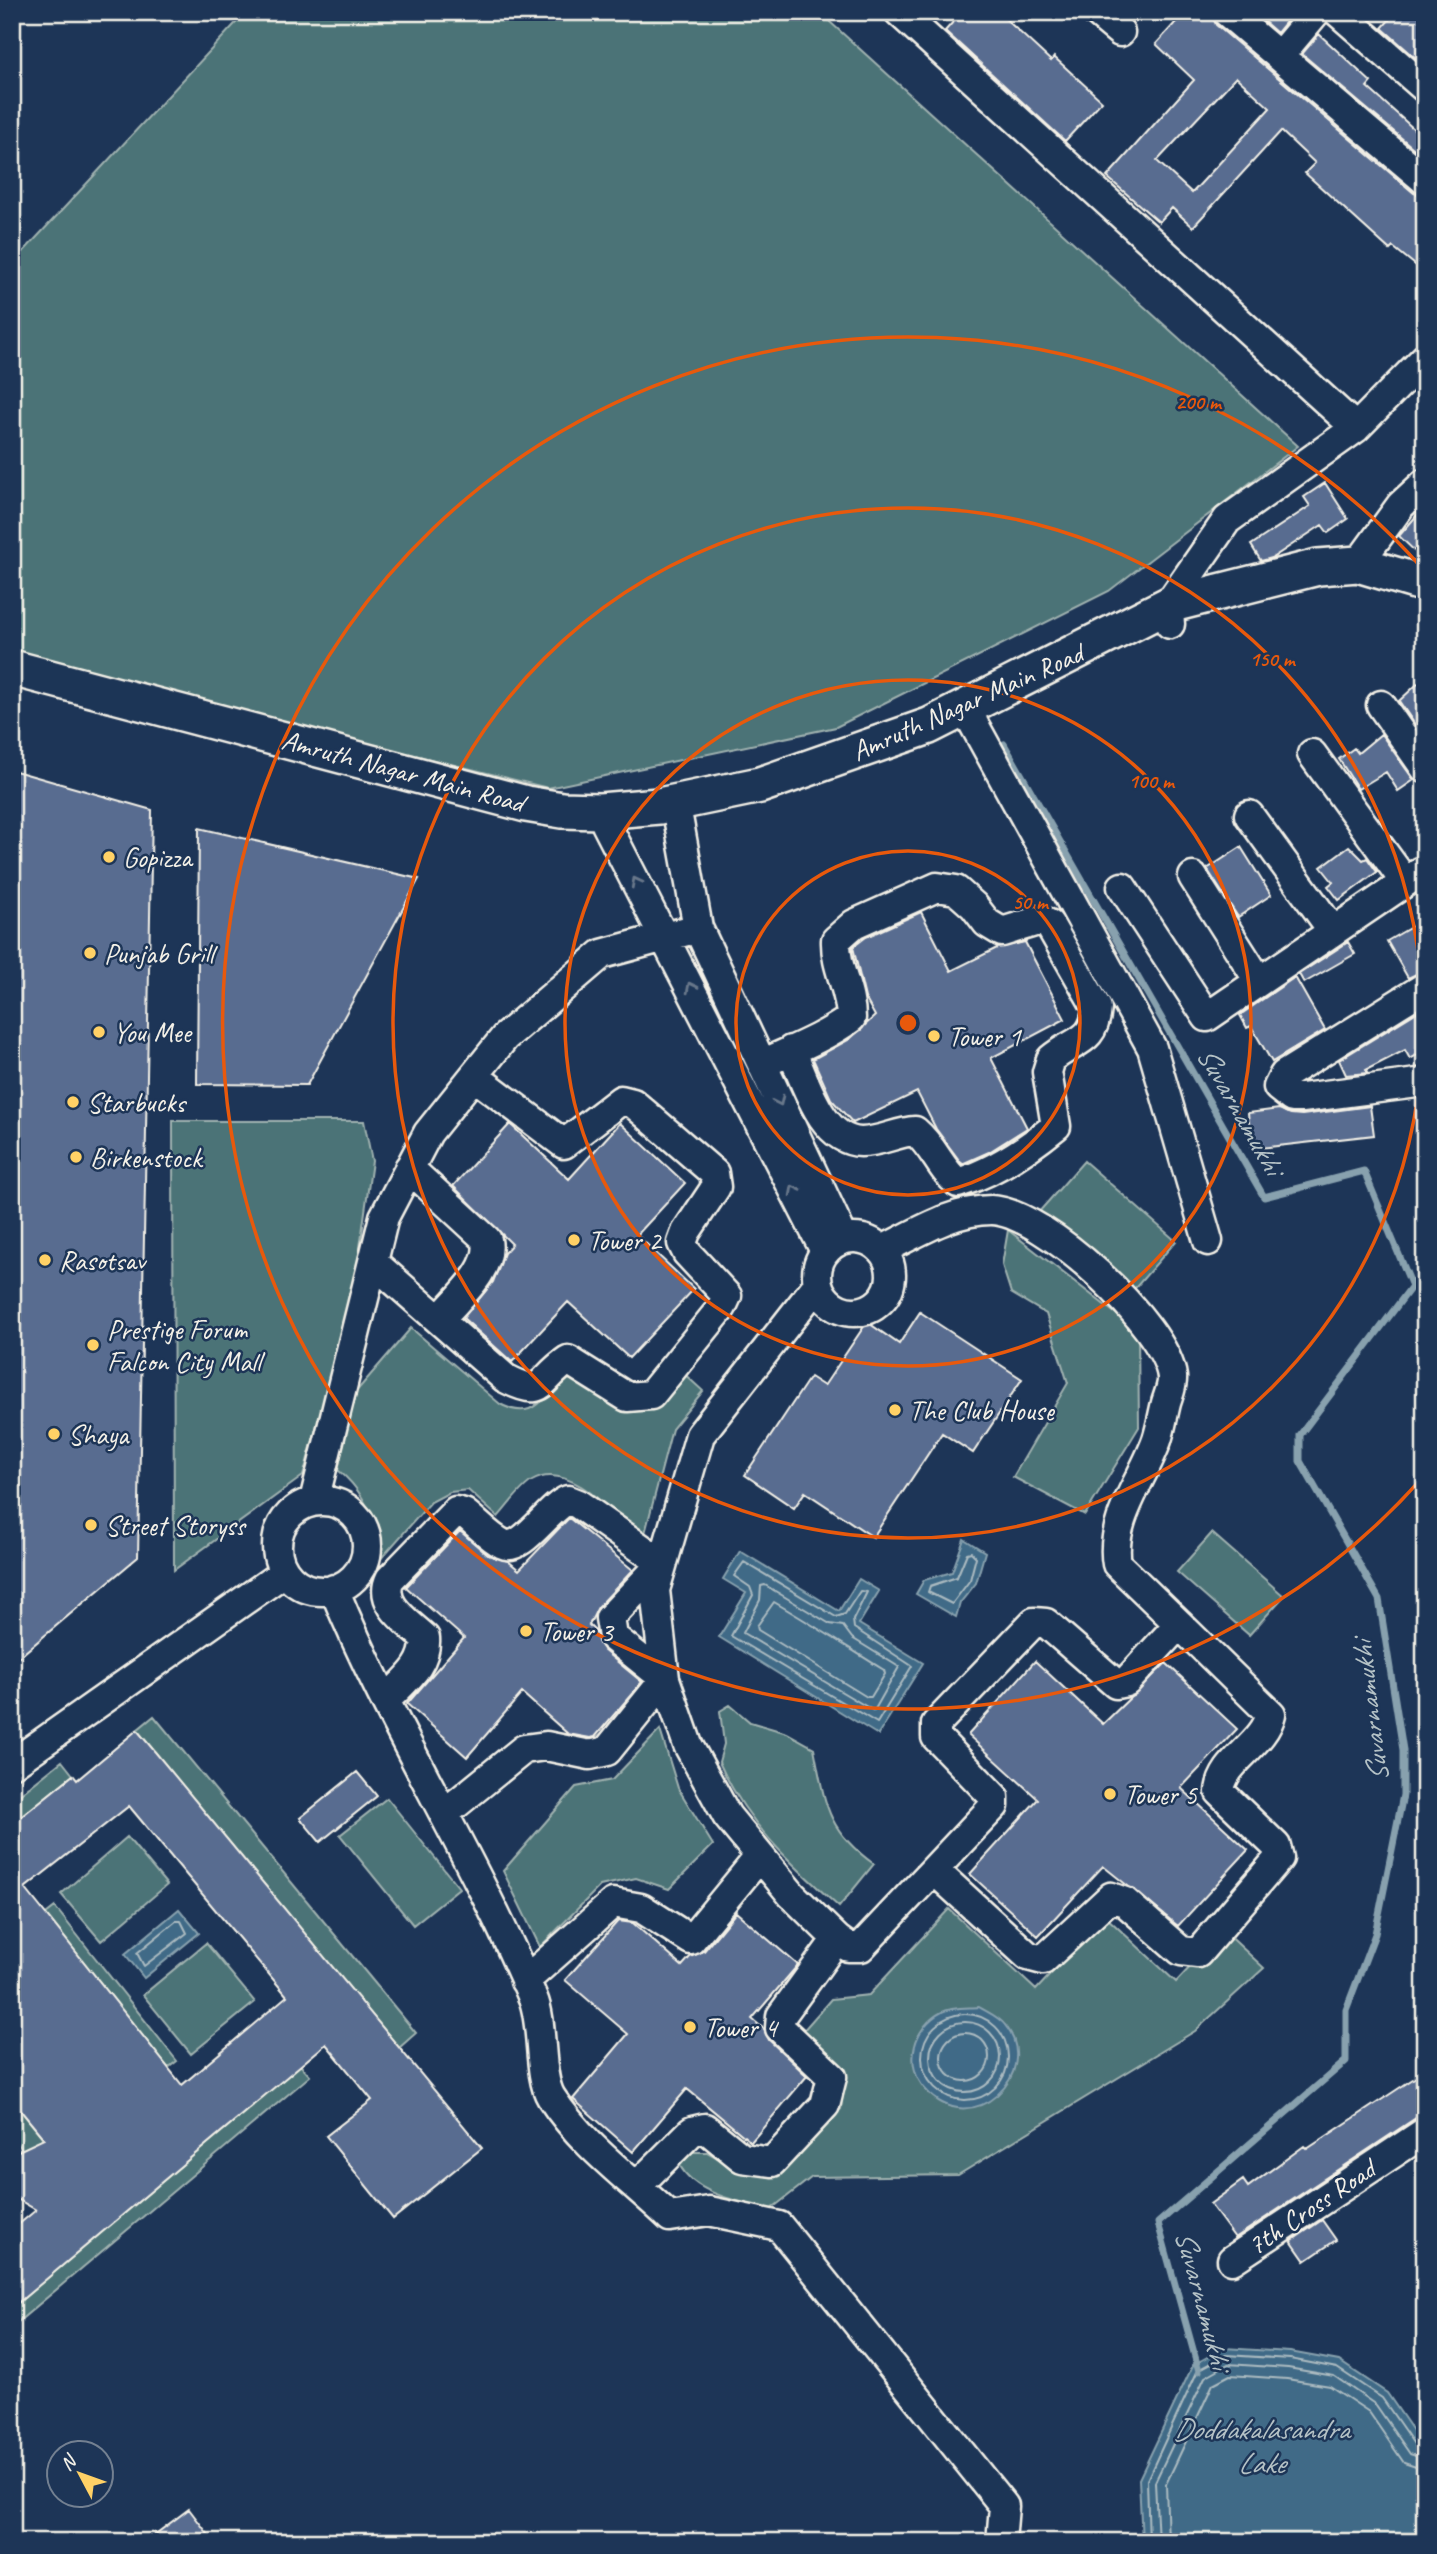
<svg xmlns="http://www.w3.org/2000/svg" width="1437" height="2554" viewBox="0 0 1437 2554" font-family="Caveat,sans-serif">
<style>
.green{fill:#4c7377;stroke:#a0b2b0;stroke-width:2}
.water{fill:#406b87;stroke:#88a1ae;stroke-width:2}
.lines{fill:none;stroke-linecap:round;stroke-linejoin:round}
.shore{stroke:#acbbc1;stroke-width:2}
.stream{stroke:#88a1ae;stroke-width:7}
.building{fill:#596c90;stroke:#f4f1e8;stroke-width:2;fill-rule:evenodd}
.minor-casing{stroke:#f4f1e8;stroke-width:33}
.major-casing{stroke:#f4f1e8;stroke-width:40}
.minor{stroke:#1d3557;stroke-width:28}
.major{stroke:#1d3557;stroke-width:35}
.oneway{stroke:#68778a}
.ring{fill:none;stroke:#e8590c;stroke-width:3.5}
.poi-dot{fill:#ffd166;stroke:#1d3557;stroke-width:2.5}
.labels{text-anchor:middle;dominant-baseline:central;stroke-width:5;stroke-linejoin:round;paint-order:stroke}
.street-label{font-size:28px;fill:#f4f1e8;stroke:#1d3557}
.poi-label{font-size:28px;fill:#f4f1e8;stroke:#1d3557;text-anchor:start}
.water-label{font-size:30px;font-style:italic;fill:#b5c2c6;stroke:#1d3557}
.centre{fill:#e8590c;stroke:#1d3557;stroke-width:3.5}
.ring-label{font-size:21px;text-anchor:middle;font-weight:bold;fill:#e8590c;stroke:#1d3557;stroke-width:5;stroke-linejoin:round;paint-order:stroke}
</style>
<rect width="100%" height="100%" fill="#1d3557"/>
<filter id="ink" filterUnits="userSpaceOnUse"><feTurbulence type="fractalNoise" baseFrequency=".0143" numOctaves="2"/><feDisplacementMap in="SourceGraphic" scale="14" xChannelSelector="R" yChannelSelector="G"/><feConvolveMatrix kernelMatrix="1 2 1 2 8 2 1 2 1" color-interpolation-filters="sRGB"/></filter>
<g filter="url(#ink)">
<path class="green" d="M246 12H819L1298 446 1109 591 836 727 548 788 12 656V264Z
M173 1121H364L372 1161 354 1291 303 1476 174 1570Z
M1084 1161 1176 1241 1130 1294 1038 1213Z
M1008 1230 1138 1331 1139 1427 1085 1515 1013 1477 1068 1383 1046 1314 1011 1293 1002 1265Z
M411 1328 500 1404C541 1426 543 1385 573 1375L616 1399 681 1371 703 1391 672 1429 643 1541C617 1518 570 1458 532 1481 519 1489 509 1505 498 1517L468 1490 450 1492 431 1502 378 1562C379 1524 367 1494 338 1470L354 1394Z
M1212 1533 1284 1596 1249 1635 1177 1572Z
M730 1705 750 1722 787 1733 814 1748C825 1803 826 1830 874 1864L839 1907C791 1864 746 1823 719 1762L724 1744 720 1711Z
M154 1716 416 2033 399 2048 137 1730Z
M660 1730 678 1788 713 1845 669 1889 636 1878 600 1886 540 1947 503 1871 576 1787 612 1780Z
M62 1761 73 1775 12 1824V1801Z
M387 1798 459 1888 413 1925 340 1835Z
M127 1837 167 1885 101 1941 61 1894Z
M55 1907 177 2061 168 2068 46 1914Z
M949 1909 1036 1990 1105 1916 1176 1982 1224 1931 1264 1968 1195 2031 958 2175 812 2177 770 2210C739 2201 697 2195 680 2166L690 2152H707L740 2171 769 2176 841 2109 846 2074 802 2032 831 1999 869 1995Z
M206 1943 255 2002 191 2054 143 1995Z
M300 2065 310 2076 12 2327V2308Z
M12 2100 58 2156 40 2171 12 2137Z"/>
<path class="water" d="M964 1539 985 1552 976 1583 960 1603 956 1617 916 1594 924 1580 952 1572Z
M740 1551 839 1611 859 1579 879 1591 859 1624 923 1663 878 1735 719 1637 746 1593 723 1579Z
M179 1909 199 1933 144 1978 125 1954Z
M979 2007C987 2012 999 2017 1005 2025 1044 2072 972 2143 925 2089 903 2064 914 2026 942 2012 951 2007 968 2008 979 2007Z
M1224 2348 1290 2352 1339 2361 1387 2393 1425 2448V2542H1142L1139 2479 1193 2365Z"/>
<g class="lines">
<path class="shore" d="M971 1552 976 1557 970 1580 952 1604 928 1592 930 1586 957 1577 967 1553Z
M744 1562 836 1617 845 1614 860 1591 867 1592 853 1620 854 1628 912 1666 877 1723 731 1636 753 1595 750 1587 734 1576Z
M765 1585 830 1624 843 1626 852 1638 899 1667 874 1711 743 1633 760 1600 761 1586Z
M774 1602C812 1624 847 1647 884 1670L885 1674 871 1697H867L758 1630 757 1626Z
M176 1921H181L187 1933 144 1966 137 1953Z
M922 2057a43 43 0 1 1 86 0a43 43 0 1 1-86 0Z
M930 2057a35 35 0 1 1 70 0a35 35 0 1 1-70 0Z
M941 2057a24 24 0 1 1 48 0a24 24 0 1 1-48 0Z
M1149 2542 1147 2480 1198 2370 1226 2355 1290 2359 1337 2368 1382 2398 1416 2447 1425 2451
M1158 2542 1155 2482 1205 2377 1228 2364 1288 2368 1334 2376 1376 2405 1410 2454 1425 2459
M1168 2542 1166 2484 1213 2384 1230 2375 1287 2379 1330 2386 1369 2412 1404 2463 1425 2470"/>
<path class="stream" d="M1004 744 1264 1197 1364 1171 1412 1286 1300 1435V1461L1379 1599 1403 1750V1795L1375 1934 1346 2010V2061L1158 2223 1199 2371"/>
</g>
<path class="building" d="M962 12H998L1051 61 1054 57 1102 101 1065 141 945 31Z
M1185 12H1211L1216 25 1414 193 1425 196V273L1393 247 1390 250 1305 173 1315 163 1281 131 1193 227 1172 208 1159 222 1107 177 1194 80 1156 44ZM1236 77 1270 108 1192 193 1157 161Z
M1253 12H1294L1277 33Z
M1396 12H1425V66L1382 28Z
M1319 34 1371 82 1367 87 1425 139V158L1302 54Z
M1325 483 1348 519 1328 533 1322 525 1272 558 1261 561 1251 545 1310 506 1304 497Z
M1425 506V561L1399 536Z
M1425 677V729L1420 732 1399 701Z
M1381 734 1414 780 1398 791 1386 772 1358 789 1339 759 1354 748 1358 753Z
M12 770 152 810 138 1557 12 1663Z
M199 828 419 879 307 1085 197 1084Z
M1349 846 1363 860 1367 858 1377 872 1339 900 1328 886 1333 882 1321 867Z
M1241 847 1271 895 1238 917 1207 869Z
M921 912 951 971 997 948 1025 942 1065 1019 991 1058 1027 1128 989 1152 962 1164 936 1129 917 1092 853 1123 831 1099 813 1059 850 1039 875 1016 865 998 853 947 866 937Z
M1413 926 1425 947V970L1408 978 1387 941Z
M1348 942 1355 954 1304 983 1299 974Z
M1295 977 1325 1030 1272 1062 1251 1026 1247 1028 1240 1015Z
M1425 1007V1051L1410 1059 1405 1050 1366 1070 1367 1073 1346 1075 1339 1060Z
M1370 1106 1374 1135 1252 1149 1248 1113 1279 1109 1291 1114 1302 1115Z
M620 1123 685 1183 637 1235 694 1289 629 1358 568 1302 512 1362 463 1318 493 1282 504 1253 512 1244 453 1186 510 1124 569 1179Z
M920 1312 1022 1379 973 1453 942 1433 873 1537 805 1492 794 1508 745 1475 810 1377 824 1386 867 1322 899 1344Z
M569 1518 633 1570 598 1607 589 1625 595 1631 603 1650 642 1682 595 1737 590 1738 568 1734 522 1693 467 1757 407 1704 464 1638 406 1587 460 1531 488 1555 508 1561 519 1570Z
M1035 1661 1103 1724 1166 1663 1237 1729 1181 1788 1248 1850 1178 1926 1103 1866 1038 1936 970 1874 1038 1799 968 1735Z
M137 1730 482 2148 393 2219 326 2136 372 2100 326 2044 12 2308V2230L36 2210 12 2196V2154L44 2139 12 2100V1824L73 1775 77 1780ZM129 1806 287 1996 182 2085 25 1888Z
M357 1772 377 1796 320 1842 300 1818Z
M736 1912 798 1965 752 2019 764 2029 769 2040 807 2076 751 2142 687 2089 633 2152 573 2099 628 2034 565 1980 618 1921 633 1923 682 1966 690 1957 704 1951Z
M1425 2071V2115L1416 2118 1235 2238 1210 2204 1243 2180 1248 2187 1304 2146 1307 2149Z
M1322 2220 1336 2240 1305 2261 1291 2241Z
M189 2509 214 2542H145Z"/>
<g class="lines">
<defs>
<path id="minor" d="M899 12 1356 428
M1096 12 1120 32
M1227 12 1425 180
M1338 12 1425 88
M1279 56 1316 12
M1358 564 1401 505 1425 483
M1170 624 1168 605 1227 520 1356 428 1425 358
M1381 705 1425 768
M971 719 1152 1048 1208 1241
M1312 754 1405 882
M1249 815 1333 931
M678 817 698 928 844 1239
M606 824 825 1251
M1193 877 1259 981
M1122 887 1207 1017 1425 869
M1425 987 1284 1075 1278 1087 1292 1098H1302L1425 1082
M762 1064C792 1050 824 1038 851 1018 851 990 835 968 836 940L854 924 937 887 956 890 974 906 987 923 1002 932 1041 920 1049 924 1097 1008C1094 1044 1074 1039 1051 1059L1047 1072 1056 1126C1028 1149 993 1172 958 1183 940 1169 935 1148 915 1131 897 1132 881 1142 861 1142 821 1141 805 1080 791 1050
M409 1168 487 1240C493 1270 458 1297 440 1319
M817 1275a37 37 0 1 1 74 0a37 37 0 1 1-74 0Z
M882 1250C916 1234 952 1210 991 1210 1043 1211 1166 1325 1172 1377 1173 1385 1168 1396 1166 1403 1163 1415 1161 1428 1157 1440 1143 1480 1109 1520 1117 1564L1179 1624
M373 1262 505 1378C545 1399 537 1381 568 1360L627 1397 651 1395 722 1307 727 1296 687 1253 682 1243 686 1232 716 1187 714 1173 633 1103 621 1100 564 1144 474 1076
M818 1284 700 1435 655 1590 665 1679 688 1745 727 1816 792 1895 837 1939 848 1947H861L994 1806V1797L936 1737V1724L1034 1622 1046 1623 1116 1684 1126 1682 1179 1624 1271 1714C1264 1746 1222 1760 1220 1792L1276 1846 1279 1858 1198 1953 1181 1951 1125 1902 1111 1897 1043 1960 1028 1956 935 1871
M314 1501 384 1217 428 1133 505 1037 602 954 698 928
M277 1546a45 45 0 1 1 90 0a45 45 0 1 1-90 0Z
M334 1589C391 1729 475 1858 533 1998 544 2024 538 2076 551 2097 582 2145 629 2178 670 2217L709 2211 779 2226 1004 2506 1001 2542
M386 1700C404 1681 427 1666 425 1638 408 1622 378 1604 390 1579L456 1511 464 1513C476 1522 489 1537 503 1544 522 1553 549 1507 568 1500L578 1504 662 1563 610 1618 613 1637 665 1679 607 1751 590 1755 546 1746 524 1749 445 1813
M12 1764 283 1573
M525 1981 613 1903 641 1908 691 1940 760 1856
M637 2186 692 2131 705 2128 742 2158 772 2162 825 2105 832 2077 780 2028 781 2016 837 1939
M1232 2260 1425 2132"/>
<path id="major" d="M12 668 526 804 562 810 600 811 659 806 760 785 929 726 1168 605 1318 567 1358 564 1425 584"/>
</defs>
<use href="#minor" class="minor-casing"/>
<use href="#major" class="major-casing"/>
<use href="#minor" class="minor"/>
<use href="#major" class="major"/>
</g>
<defs><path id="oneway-chevron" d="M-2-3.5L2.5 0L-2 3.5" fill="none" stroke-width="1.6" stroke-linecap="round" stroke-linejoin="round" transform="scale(1.75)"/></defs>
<g class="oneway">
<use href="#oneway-chevron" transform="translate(636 882) rotate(-118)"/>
<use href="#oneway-chevron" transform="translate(691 987) rotate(-117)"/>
<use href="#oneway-chevron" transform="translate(779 1101) rotate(65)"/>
<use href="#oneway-chevron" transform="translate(794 1190) rotate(-117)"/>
</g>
</g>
<g class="ring">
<circle cx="908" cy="1023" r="172"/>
<circle cx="908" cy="1023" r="343"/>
<circle cx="908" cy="1023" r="515"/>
<path d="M1422 1478A686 686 0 1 1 1422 568"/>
</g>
<g class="poi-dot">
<circle cx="109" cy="857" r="7"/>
<circle cx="90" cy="953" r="7"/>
<circle cx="99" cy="1032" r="7"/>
<circle cx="934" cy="1036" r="7"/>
<circle cx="73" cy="1102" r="7"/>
<circle cx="76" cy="1157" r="7"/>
<circle cx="574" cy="1240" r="7"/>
<circle cx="45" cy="1260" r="7"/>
<circle cx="93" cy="1345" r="7"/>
<circle cx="895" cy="1410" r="7"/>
<circle cx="54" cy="1434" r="7"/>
<circle cx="91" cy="1525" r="7"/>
<circle cx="526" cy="1631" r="7"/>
<circle cx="1110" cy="1794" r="7"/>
<circle cx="690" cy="2027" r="7"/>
</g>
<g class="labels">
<g class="street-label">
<text transform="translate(967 702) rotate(-24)">Amruth Nagar Main Road</text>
<text transform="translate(403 771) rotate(15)">Amruth Nagar Main Road</text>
<text transform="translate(1311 2207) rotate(-34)">7th Cross Road</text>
</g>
<g class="poi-label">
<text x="123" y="857">Gopizza</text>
<text x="104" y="953">Punjab Grill</text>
<text x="113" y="1032">You Mee</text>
<text x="948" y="1036">Tower 1</text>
<text x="87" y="1102">Starbucks</text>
<text x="90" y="1157">Birkenstock</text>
<text x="588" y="1240">Tower 2</text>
<text x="59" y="1260">Rasotsav</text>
<text x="107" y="1329">Prestige Forum<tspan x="107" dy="32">Falcon City Mall</tspan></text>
<text x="909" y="1410">The Club House</text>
<text x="68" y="1434">Shaya</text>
<text x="105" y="1525">Street Storyss</text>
<text x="540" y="1631">Tower 3</text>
<text x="1124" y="1794">Tower 5</text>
<text x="704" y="2027">Tower 4</text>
</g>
<g class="water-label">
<text transform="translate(1240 1110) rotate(60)">Suvarnamukhi</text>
<text transform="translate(1370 1712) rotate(-97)">Suvarnamukhi</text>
<text transform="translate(1203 2299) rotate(75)">Suvarnamukhi</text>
<text x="1261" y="2429">Doddakalasandra<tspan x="1261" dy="34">Lake</tspan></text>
</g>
</g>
<circle cx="908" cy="1023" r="10" class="centre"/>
<g class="ring-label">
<text x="1198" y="409">200 m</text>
<text x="1272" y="666">150 m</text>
<text x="1151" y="788">100 m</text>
<text x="1030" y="909">50 m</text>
</g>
<rect width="1437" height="2554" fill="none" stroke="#1d3557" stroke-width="42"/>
<rect x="21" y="21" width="1395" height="2512" fill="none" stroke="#f4f1e8" stroke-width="2.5" filter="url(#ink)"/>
<g transform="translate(80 2474) rotate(311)"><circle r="33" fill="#1d3557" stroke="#738091" stroke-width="2"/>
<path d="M0-5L12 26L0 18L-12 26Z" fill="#ffd166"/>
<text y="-10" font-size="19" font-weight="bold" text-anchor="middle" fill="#f4f1e8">N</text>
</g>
</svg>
